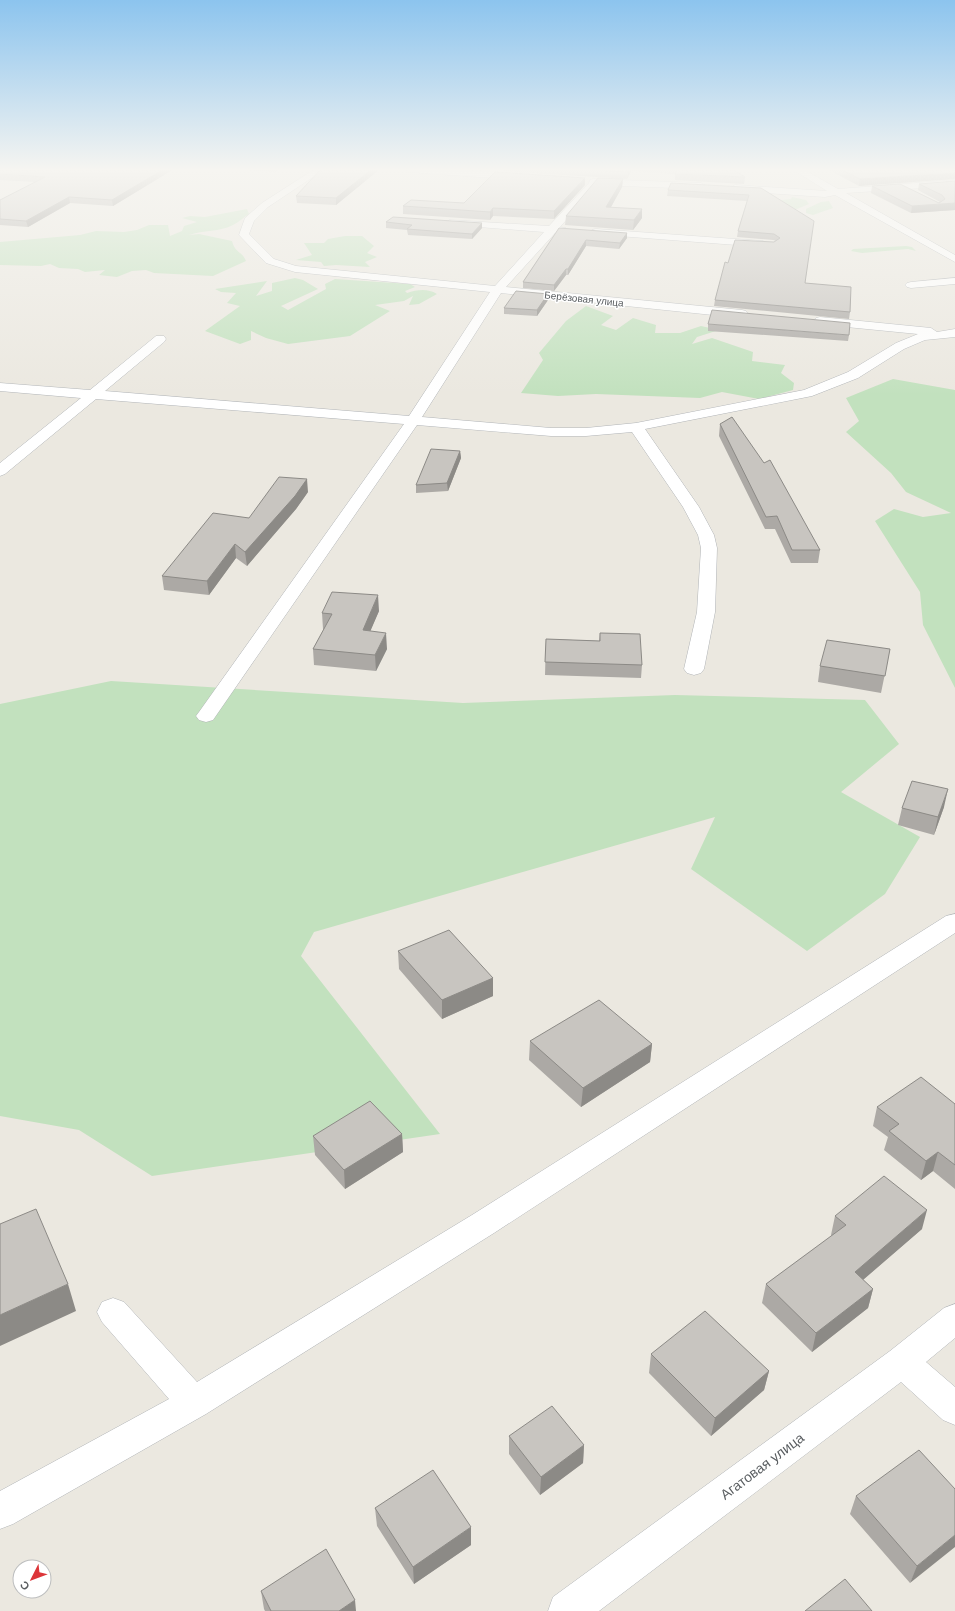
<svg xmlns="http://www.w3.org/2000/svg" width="955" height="1611" viewBox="0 0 955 1611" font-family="'DM Sans',sans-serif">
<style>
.green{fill:#c2e1be}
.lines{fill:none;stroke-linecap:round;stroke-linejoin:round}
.minor-casing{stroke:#b1b4b7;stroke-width:1}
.minor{fill:#fff;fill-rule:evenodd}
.wall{fill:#aca9a5}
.shaded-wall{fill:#8c8a86}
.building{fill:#c8c5c0;stroke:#8c8a86}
.labels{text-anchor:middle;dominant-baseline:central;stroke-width:3;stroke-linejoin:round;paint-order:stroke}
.far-street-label{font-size:10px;fill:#595d60;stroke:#fff}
.near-street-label{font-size:14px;fill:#595d60;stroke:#fff}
</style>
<rect width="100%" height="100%" fill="#ebe8e0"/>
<path class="green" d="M792 197 806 200 809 204 797 209H782L773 201 791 199Z
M829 201 833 208 813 215 806 213V209L821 202Z
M247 209 249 214C244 217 239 222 233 225 220 232 203 230 189 235L199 234 232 241C235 253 242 251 246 261L213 276 154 273 146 270 132 271 117 277 99 275 105 270 85 272 78 269 59 268 50 264 41 266 0 265V242L80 235 96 231 124 232 137 230 149 225H168L170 236 182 231 184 226 197 222 182 218 190 216 205 217Z
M345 236H362L374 246 367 253 377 257 365 262 370 267 336 265 324 266 321 262 296 260 312 255 304 243H324L328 239Z
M906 246 912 247 916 251 908 249 862 253 851 251 853 249Z
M295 278 303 280 318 289 281 306 288 310 326 289 325 284 335 279 410 284 415 287 405 291 407 293C417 290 427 288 437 294L419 304 409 305 413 296 404 301 375 305 390 311 350 336 288 344 266 338 251 331V340L240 344 205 331 240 306 227 303 236 293 221 292 215 289 267 281 256 296 272 291V283Z
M586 306 613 316 601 325 616 330 633 318 656 325 655 333H680L701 326 719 330 697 337 692 344 712 338 753 352 752 361 785 365 781 373 794 383 793 390 759 399 722 392 700 398 596 394 558 396 521 393 543 360 539 353 566 321Z
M893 379 955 390V688L923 625 920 592 875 521 894 509 923 517 951 513 906 492 891 473 846 432 859 421 846 398Z
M111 681 463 703 675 695 865 700 899 744 841 792 920 837 885 894 807 951 691 869 715 817 314 932 301 956 440 1134 152 1176 79 1130 0 1116V704Z"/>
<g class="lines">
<defs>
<path id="minor" d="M315 169H325L268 207 254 221 249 234 274 259 296 266 495 286 544 232 453 225 449 224 448 222 449 220 549 226 589 183 590 180 593 179 701 183 706 186 701 189 597 185 560 227 566 228 567 230 566 232 555 233 506 287 742 310 746 311 748 314 746 317 742 318 501 293 422 417 551 428H586L636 423 804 390 848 372 896 343 918 334 816 324 814 321 816 318 820 317 931 328 937 332 955 329V337L925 340 904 349 858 378 812 396 645 429 699 507 714 535 717 548 715 612 704 669 701 673 694 675 687 673 684 669 697 612 701 548 698 535 683 507 632 432 586 436H551L417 425 213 720 206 722 199 720 196 716 199 712 404 424 96 399 5 474 0 476V463L81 398 0 391V383L90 390 156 336H164L166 339 164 342 105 391 409 416 490 292 295 272 266 263 239 235 245 218 262 203Z
M405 169H449L521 174 526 177 521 180 409 172Z
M792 169H803L838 189 955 180V186L846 193 955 255V262L835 195 825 197 735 191 730 188 735 185 827 191Z
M596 229 763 241 768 244 763 247 592 234 591 232 592 230Z
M955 278V284L911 288 907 287 905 285 907 283 911 282Z
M955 914V933L494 1233 206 1414 13 1524 0 1529V1491L169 1399 102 1322 97 1312 102 1302 113 1298 124 1302 197 1382 472 1215 946 916Z
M955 1304V1338L926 1362 955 1387V1425L943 1420 901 1382 599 1611H548L553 1597 890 1351 944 1308Z"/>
</defs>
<use href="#minor" class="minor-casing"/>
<use href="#minor" class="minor"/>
</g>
<path class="wall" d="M0 169H174L113 206 70 203 28 227 0 225V200L36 182 0 180Z
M233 169H279L275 172Z
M321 169H380L336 205 297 203 296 196Z
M503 169H732L745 177 744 184 675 180V174L631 171 627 179 503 171Z
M827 169H955L859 186Z
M623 179 622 187 611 207 642 218 633 230 565 225 566 216Z
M955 181V210L911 213 871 193 872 186 939 203 940 202 918 190 919 184Z
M585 185 554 219 493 216 490 220 403 214V206L464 203Z
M761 188 805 283 850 312 849 319 714 306 715 300 728 263 774 242 776 241 773 240 737 237 738 231 747 201 667 196 668 190Z
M386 222 482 228 472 239 408 235 407 230 386 228Z
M559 228 627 238 619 249 586 246 568 275H566L554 291 523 288V282Z
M548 294V300L537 316 504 314V308Z
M708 324 849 335 848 341 708 331Z
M720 424 820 550 818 563H791L775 529H765L719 436Z
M460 451 461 458 448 491 416 493V485Z
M308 492 296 509 247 566 236 558 209 595 164 590 162 576 249 518Z
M379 611 370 631 387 649 376 671 314 665 313 649 324 629H323L322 613Z
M600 633 642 665 641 678 545 675 546 639 599 641Z
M890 649 881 693 818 682 820 666Z
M944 807 934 835 898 825 902 808Z
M398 951 493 978V996L442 1019 399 969Z
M530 1041 652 1044 650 1062 581 1107 529 1060Z
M955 1104V1189L933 1171 921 1180 884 1150 888 1137 873 1126 877 1107Z
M402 1134 403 1152 345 1189 315 1155 313 1136Z
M835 1216 922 1229 863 1280 873 1289 868 1308 812 1352 762 1303 766 1284 832 1236 831 1235Z
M651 1354 769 1371 764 1390 711 1436 649 1373Z
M509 1436 584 1445 583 1463 540 1495 509 1454Z
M955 1489 910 1583 850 1514 856 1496Z
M375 1508 471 1545 414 1584 377 1526Z
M261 1591 356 1611H265L264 1609Z"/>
<path class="shaded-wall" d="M164 169H174L113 206 112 200Z
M275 169H279L275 172Z
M372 169H380L336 205V198Z
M629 169H631V171L627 179 628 172Z
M955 173V179L859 186 860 179Z
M585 178V185L554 219V211Z
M623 179 622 187 606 216V207Z
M69 197 70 203 28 227 26 221Z
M955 203V210L911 213 912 206Z
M493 208V216L490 220V212Z
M642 209V218L633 230 634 220Z
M482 223V228L472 239V234Z
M627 233V238L619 249 620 243Z
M586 240V246L568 275V269Z
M566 269V275L554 291V285Z
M548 294V300L537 316V310Z
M460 451 461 458 448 491 447 483Z
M307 479 308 492 296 509 247 566 245 552Z
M235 544 236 558 209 595 207 581Z
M378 595 379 611 364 646 363 630Z
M386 633 387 649 376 671 375 655Z
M948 789 944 807 934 835 938 817Z
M493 978V996L442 1019V1000Z
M652 1044 650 1062 581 1107 583 1088Z
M402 1134 403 1152 345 1189 344 1170Z
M938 1152 933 1171 921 1180 926 1161Z
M927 1210 922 1229 850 1291 855 1272Z
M68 1284 76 1311 0 1346V1315Z
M873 1289 868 1308 812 1352 816 1333Z
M769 1371 764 1390 711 1436 715 1418Z
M584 1445 583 1463 540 1495 541 1477Z
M471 1527V1545L414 1584 413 1567Z
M955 1535V1547L910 1583 917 1566Z
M355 1600 356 1611H339Z"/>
<path class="building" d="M0 169H164L112 200 69 197 26 221 0 219V200L45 177 0 174Z
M321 169H372L336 198 296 196Z
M578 169H629L628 172Z
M678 169H732L745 177 675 174Z
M840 169H955V173L860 179Z
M495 172 585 178 554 211 493 208 490 212 403 206 411 200 464 203Z
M598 178 623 179 606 207 642 209 634 220 566 216Z
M955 181V203L912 206 872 186 900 184 939 203 945 199 942 195 919 184Z
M671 183 761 188 814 221 805 283 851 287 850 312 715 300 725 262 728 263 735 240 774 242 780 238 774 234 738 231 749 195 668 190Z
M393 217 482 223 472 234 407 229 412 225 386 222Z
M559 228 627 233 620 243 586 240 568 269H566L554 285 523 282Z
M516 291 548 294 537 310 504 308Z
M712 310 850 323 849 335 708 324Z
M732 417 764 463 770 460 820 550H792L777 516 766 517 720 424Z
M431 449 460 451 447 483 416 485Z
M279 477 307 479 295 496 245 552 235 544 207 581 162 576 213 513 249 518Z
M332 592 378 595 363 630 386 633 375 655 313 649 332 614 322 613Z
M600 633 640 634 642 665 545 662 546 639 600 641Z
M827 640 890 649 885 676 820 666Z
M912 781 948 789 938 817 902 808Z
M449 930 493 978 442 1000 398 951Z
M599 1000 652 1044 583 1088 530 1041Z
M921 1077 955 1104V1165L938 1152 926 1161 889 1131 899 1124 877 1107Z
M370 1101 402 1134 344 1170 313 1136Z
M884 1176 927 1210 855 1272 873 1289 816 1333 766 1284 846 1225 835 1216Z
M36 1209 68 1284 0 1315V1224Z
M705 1311 769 1371 715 1418 651 1354Z
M552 1406 584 1445 541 1477 509 1436Z
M919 1450 955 1489V1535L917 1566 856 1496Z
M433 1470 471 1527 413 1567 375 1508Z
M326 1549 355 1600 339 1611H271L261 1591Z
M845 1579 872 1611H805Z"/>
<linearGradient id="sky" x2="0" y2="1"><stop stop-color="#8cc4ee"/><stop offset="0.43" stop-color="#f6f5f1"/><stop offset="1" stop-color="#f6f5f1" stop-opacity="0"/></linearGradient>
<rect width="955" height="395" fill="url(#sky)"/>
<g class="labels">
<g class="far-street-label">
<text transform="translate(584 299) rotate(6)">Берёзовая улица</text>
</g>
<g class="near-street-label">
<text transform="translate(762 1466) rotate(-37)">Агатовая улица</text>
</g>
</g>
<g transform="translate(32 1579) rotate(228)"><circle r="19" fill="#ffffff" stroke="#bdbebf"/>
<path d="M0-3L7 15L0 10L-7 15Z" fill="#dc3539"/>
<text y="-6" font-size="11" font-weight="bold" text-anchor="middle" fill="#595d60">С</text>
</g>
</svg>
